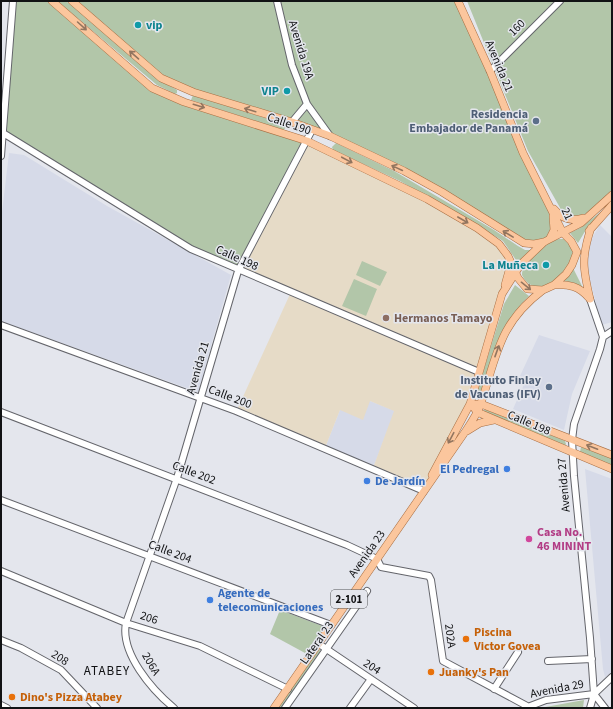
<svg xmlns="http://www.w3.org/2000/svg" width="613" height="709" viewBox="0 0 613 709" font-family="'Source Sans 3',sans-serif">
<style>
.built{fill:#d6dae8}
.education{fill:#e6dbc7}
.green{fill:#b2c6a9}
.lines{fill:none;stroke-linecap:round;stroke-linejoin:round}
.minor-casing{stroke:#64656b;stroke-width:8}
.major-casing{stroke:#a86e42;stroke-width:8}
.minor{stroke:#fff;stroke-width:6}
.major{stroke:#fbc69d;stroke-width:7}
.oneway{stroke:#92755f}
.culture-dot{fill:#0f9aa8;stroke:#e4e6ed;stroke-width:1.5}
.service-dot{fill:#5c6f8a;stroke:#e4e6ed;stroke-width:1.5}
.education-dot{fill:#8d6e63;stroke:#e4e6ed;stroke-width:1.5}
.shop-dot{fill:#3f7fe0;stroke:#e4e6ed;stroke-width:1.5}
.hotel-dot{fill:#d1479c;stroke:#e4e6ed;stroke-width:1.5}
.food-dot{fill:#e8710a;stroke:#e4e6ed;stroke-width:1.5}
.labels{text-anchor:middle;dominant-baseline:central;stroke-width:3;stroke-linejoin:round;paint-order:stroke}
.shield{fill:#e4e6ed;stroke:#505255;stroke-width:1}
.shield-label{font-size:11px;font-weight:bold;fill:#111214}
.culture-label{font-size:12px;font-weight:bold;fill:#0d838f;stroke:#e4e6ed;text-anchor:end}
.street-label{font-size:12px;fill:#111214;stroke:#e4e6ed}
.service-label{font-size:12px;font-weight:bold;fill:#4e5e75;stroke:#e4e6ed;text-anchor:end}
.education-label{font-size:12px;font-weight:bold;fill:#785e54;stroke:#e4e6ed;text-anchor:start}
.shop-label{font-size:12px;font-weight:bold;fill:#366cbe;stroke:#e4e6ed;text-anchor:start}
.hotel-label{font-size:12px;font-weight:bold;fill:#b23c85;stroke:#e4e6ed;text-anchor:start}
.food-label{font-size:12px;font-weight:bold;fill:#c56008;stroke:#e4e6ed;text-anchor:start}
.neighbourhood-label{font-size:13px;letter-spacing:1px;fill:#111214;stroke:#e4e6ed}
</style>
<rect width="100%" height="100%" fill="#e4e6ed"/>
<path class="built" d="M9 153 24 155 107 206 231 275 198 392 1 321V221Z
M600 225 612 237V322L602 325 586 266 590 241Z
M539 335 590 351 572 394 564 430 513 409 526 380 520 376Z
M370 401 395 411 373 468 325 448 340 410Z
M585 469 612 479V672L605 677 603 669Z"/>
<path class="education" d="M307 141 427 199 499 244 510 267 470 404 424 491 373 468 394 411 370 401 363 420 340 410 325 448 236 412 291 292 238 271Z"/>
<path class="green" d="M13 1H52L152 88 307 141 238 271 191 249 3 133Z
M57 1H66L76 8 158 79 177 90V93L175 94 157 85Z
M72 1H458L554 217 549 239 524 243 442 192 330 136 161 78Z
M467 1H612V190C599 204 584 224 563 213L528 151Z
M193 95 287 125V127L283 130 191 100Z
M336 143 394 171 494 230 518 246 525 250H531L518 263 503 241 477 225 400 181 333 150 332 147Z
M602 211 587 228 578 243 570 233 580 228Z
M559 239H564C566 242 571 245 572 249 578 265 538 307 522 275 522 260 544 243 559 239Z
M362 261 387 272 380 286 356 275Z
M573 268 583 288 574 283 564 281Z
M354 279 377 289 366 316 342 306Z
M515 285 529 296C499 325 492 358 480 397H477L476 395 504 304Z
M486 408 565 441 566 444 565 446 483 412Z
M581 447 612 458V466L580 452Z
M280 610 325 627 305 653 270 634Z
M319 649 321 651 282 708H278Z
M584 700 583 708H540Z"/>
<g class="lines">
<defs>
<path id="minor" d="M277 1 292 65 307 104 330 136
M490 71 560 1
M292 122 307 104
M3 133 191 249 479 372
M1 156 13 1
M590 299 603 337
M1 325 236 411 424 491
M1 412 347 545 377 559 381 567 429 576 431 580 443 661 527 706
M1 500 331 625
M1 571 126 623 200 646 288 689
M1 640 21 648 61 670 97 708
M319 644 414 708
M548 661 592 659
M494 689 518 652
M594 694 605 708
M1 705 7 708
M174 708C152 690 120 653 126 623L177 478 238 271 312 130
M285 708 367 591
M350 708 371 679
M525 708 546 700 594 694 612 677
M590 708 594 694 590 638 574 476 572 440 574 424 600 349 603 337 612 331"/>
<path id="major" d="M52 1 152 88 184 102 307 141 427 199 477 228 499 244 508 256 518 278 527 289 543 290 554 285 566 274 572 265 577 252 571 241 563 233 523 153 490 71 458 1
M72 1 161 78 193 92 292 122 330 136 404 171 442 192 524 243 534 244 544 242
M554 209C562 219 571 222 583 218
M589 231 612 205
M550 238 554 230 553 216
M505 285 510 267 509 260
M554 285C569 284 579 286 589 298
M590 299C583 269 581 258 591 228
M476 404H481L612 455
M474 408 477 412 612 469
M467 431 480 423 494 420
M432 475 470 404 502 294 521 264 544 242 581 223 612 195
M274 708 465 432C471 423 478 413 481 403 497 355 499 323 543 290"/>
</defs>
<use href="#minor" class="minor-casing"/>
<use href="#major" class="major-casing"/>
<use href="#minor" class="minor"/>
<use href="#major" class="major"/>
</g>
<defs><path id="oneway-shaft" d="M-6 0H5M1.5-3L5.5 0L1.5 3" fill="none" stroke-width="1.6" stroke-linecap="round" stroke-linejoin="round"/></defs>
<g class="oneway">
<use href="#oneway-shaft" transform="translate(82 26) rotate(42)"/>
<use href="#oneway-shaft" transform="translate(134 55) rotate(-139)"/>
<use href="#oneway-shaft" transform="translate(199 106) rotate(17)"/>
<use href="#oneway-shaft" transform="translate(250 110) rotate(-163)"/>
<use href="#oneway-shaft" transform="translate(347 160) rotate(28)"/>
<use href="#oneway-shaft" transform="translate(397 168) rotate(-155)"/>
<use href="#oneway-shaft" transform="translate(463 220) rotate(30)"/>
<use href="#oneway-shaft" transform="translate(508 234) rotate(-149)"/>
<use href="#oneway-shaft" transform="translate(526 286) rotate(39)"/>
<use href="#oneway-shaft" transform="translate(497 351) rotate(-70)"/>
<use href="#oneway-shaft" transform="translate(451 438) rotate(118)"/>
<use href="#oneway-shaft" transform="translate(592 447) rotate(-159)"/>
</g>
<g class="culture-dot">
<circle cx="138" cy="25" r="4"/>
<circle cx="287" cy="91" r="4"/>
<circle cx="546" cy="265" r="4"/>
</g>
<g class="service-dot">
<circle cx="536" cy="121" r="4"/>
<circle cx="549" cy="387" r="4"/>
</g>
<circle class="education-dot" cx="386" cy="318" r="4"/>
<g class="shop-dot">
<circle cx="507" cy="469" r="4"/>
<circle cx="367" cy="481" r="4"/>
<circle cx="210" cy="600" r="4"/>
</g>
<circle class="hotel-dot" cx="529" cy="539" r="4"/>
<g class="food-dot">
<circle cx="466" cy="639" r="4"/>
<circle cx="431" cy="672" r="4"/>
<circle cx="12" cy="697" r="4"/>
</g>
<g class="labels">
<rect class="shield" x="331" y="590" width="36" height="18" rx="3"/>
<g class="shield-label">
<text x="349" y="599">2-101</text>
</g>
<g class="culture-label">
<text x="146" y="25" text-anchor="start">vip</text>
<text x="279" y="91">VIP</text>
<text x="538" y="265">La Muñeca</text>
</g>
<g class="street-label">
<text transform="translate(517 28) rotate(-45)">160</text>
<text transform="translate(301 50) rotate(73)">Avenida 19A</text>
<text transform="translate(499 66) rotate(67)">Avenida 21</text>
<text transform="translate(289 124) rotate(19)">Calle 190</text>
<text transform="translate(567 214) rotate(65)">21</text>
<text transform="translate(237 258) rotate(24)">Calle 198</text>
<text transform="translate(198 368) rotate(-74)">Avenida 21</text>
<text transform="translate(230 397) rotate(21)">Calle 200</text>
<text transform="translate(529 423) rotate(23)">Calle 198</text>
<text transform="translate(194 473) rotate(21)">Calle 202</text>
<text transform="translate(564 485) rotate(-95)">Avenida 27</text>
<text transform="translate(170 552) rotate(21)">Calle 204</text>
<text transform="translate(367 554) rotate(-55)">Avenida 23</text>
<text transform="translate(149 618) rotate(18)">206</text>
<text transform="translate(450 636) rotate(83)">202A</text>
<text transform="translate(317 643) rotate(-55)">Lateral 23</text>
<text transform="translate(60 658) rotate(33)">208</text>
<text transform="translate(151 664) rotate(60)">206A</text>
<text transform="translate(372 667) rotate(34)">204</text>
<text transform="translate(557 689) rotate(-11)">Avenida 29</text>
</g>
<g class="service-label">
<text x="528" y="114">Residencia<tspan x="528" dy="14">Embajador de Panamá</tspan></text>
<text x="541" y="380">Instituto Finlay<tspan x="541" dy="14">de Vacunas (IFV)</tspan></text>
</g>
<g class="education-label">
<text x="394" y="318">Hermanos Tamayo</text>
</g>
<g class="shop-label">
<text x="499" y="469" text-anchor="end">El Pedregal</text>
<text x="375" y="481">De Jardín</text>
<text x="218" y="593">Agente de<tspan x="218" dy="14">telecomunicaciones</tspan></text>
</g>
<g class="hotel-label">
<text x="537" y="532">Casa No.<tspan x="537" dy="14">46 MININT</tspan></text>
</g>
<g class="food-label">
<text x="474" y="632">Piscina<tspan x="474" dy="14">Victor Govea</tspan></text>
<text x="439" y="672">Juanky's Pan</text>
<text x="20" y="697">Dino's Pizza Atabey</text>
</g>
<g class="neighbourhood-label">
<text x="107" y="671">ATABEY</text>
</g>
</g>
<rect width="613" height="709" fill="none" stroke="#111214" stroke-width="4"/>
</svg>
